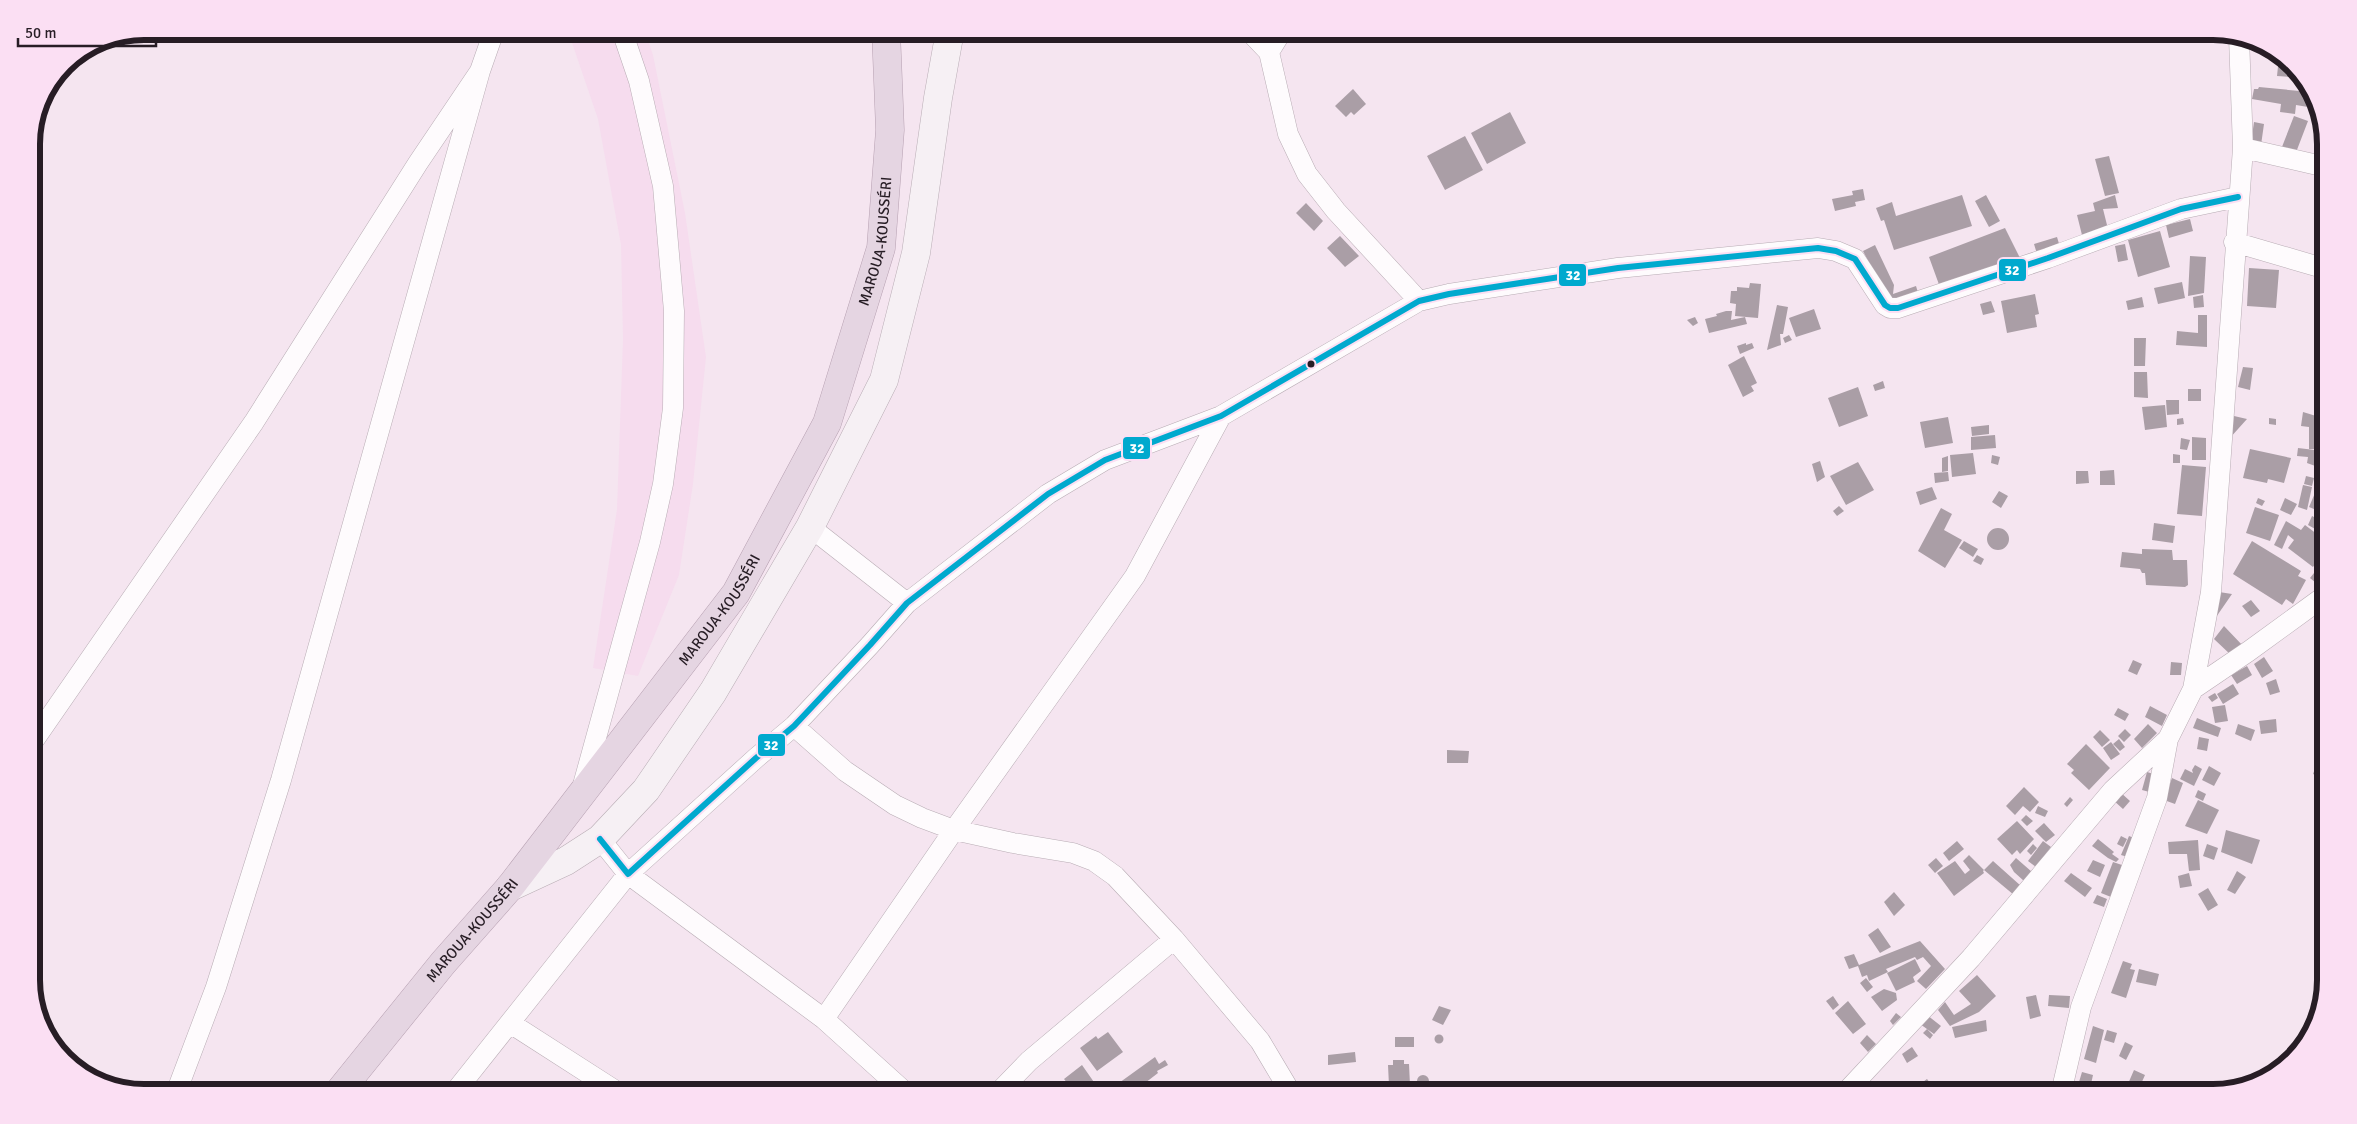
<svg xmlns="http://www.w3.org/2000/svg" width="2357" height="1124" viewBox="0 0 2357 1124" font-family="Signika,sans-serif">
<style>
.built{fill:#f6dcee}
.building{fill:#aa9ea6}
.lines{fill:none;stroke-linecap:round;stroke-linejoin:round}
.street-casing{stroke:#b8acb4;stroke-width:21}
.secondary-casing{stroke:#b8acb4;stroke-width:29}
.highway-casing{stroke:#b6a0b1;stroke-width:29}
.street{stroke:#fefbfd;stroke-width:20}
.secondary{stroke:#f6f0f4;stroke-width:28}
.highway{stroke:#e5d5e2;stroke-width:28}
.bus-1-casing{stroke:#fbdff3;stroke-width:10}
.bus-1{stroke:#00a9ce;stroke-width:6}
.bus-dot{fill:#271d25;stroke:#fbdff3;stroke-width:2}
.labels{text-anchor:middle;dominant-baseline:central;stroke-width:5;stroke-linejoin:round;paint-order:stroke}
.street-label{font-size:15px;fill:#271d25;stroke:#fbdff3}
.rim{fill:none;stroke:#271d25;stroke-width:6}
.line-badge{stroke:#fbdff3;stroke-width:2}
.badge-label{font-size:14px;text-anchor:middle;font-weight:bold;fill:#fff}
</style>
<rect width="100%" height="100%" fill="#f5e5f0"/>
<path class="built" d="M568 31H645L653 55 685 213 706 357 693 484 679 575 638 676 593 668 617 509 623 339 621 245 598 119Z"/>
<path class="building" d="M2279 57 2303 78 2277 76Z
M2259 87 2310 92 2308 107 2296 105 2295 114 2280 112 2281 104 2252 99 2254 89H2258Z
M1353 89 1366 104 1354 115 1351 112 1346 117 1335 106Z
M1510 112 1526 143 1487 164 1471 133Z
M2294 116 2308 121 2295 155 2280 152Z
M2254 122 2264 124 2261 145 2251 143Z
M1465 136 1483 170 1445 190 1427 156Z
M2109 156 2119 193 2105 196 2095 159Z
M1863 189 1865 200 1855 202 1856 206 1835 211 1832 199 1853 195 1852 191Z
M1962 195 1972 226 1894 250 1884 220 1881 221 1876 208 1892 202 1896 216Z
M1986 195 2000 221 1989 227 1975 201Z
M2115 195 2118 208 2103 209 2108 229 2082 235 2077 215 2095 211 2093 203Z
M1306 203 1323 221 1314 231 1296 213Z
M2190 219 2193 231 2169 238 2166 225Z
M2005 228 2021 260 1941 290 1929 257Z
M2160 231 2170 267 2138 277 2128 240Z
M1340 236 1359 256 1345 267 1327 248Z
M2057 237 2060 247 2037 254 2034 244Z
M2125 244 2128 260 2118 262 2115 246Z
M1875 245 1894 285 1893 294 1916 286 1919 296 1891 306 1863 251Z
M2190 256 2206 257 2204 293 2188 296Z
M2249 268 2279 270 2276 308 2247 306Z
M2182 282 2185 298 2158 304 2154 288Z
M1750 283 1761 284 1758 318 1735 316 1736 304 1730 303 1731 291H1737V287L1749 288Z
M2035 294 2039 314 2035 315 2037 327 2007 333 2001 301Z
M2203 295 2204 307 2194 308 2193 297Z
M2142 297 2144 307 2128 310 2126 301Z
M1991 301 1995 312 1983 315 1980 304Z
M1777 305 1788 307 1783 334H1780L1781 345 1767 350Z
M1814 309 1821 329 1796 337 1789 318Z
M1726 311H1732L1731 320 1745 317 1747 324 1709 333 1705 319 1717 316 1716 314Z
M2198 315H2207V347L2176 345 2177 331 2198 333Z
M1695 317 1698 323 1693 326 1687 320Z
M1789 335 1792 340 1785 343 1783 338Z
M2134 338H2146L2145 366H2134Z
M1746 343V345L1752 343 1754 348 1740 354 1737 346Z
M1744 356 1757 383 1751 386 1754 391 1743 397 1728 365Z
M2243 367 2253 368 2250 390 2238 387Z
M2134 372H2147L2148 398 2134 397Z
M1883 381 1885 388 1875 391 1873 385Z
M1858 387 1868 416 1839 427 1828 398Z
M2188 389H2201V401H2188Z
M2166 400H2179V414L2167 415Z
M2165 405 2167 427 2145 430 2142 407Z
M2303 412 2326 419V435L2316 433 2314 449H2309V427L2301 426Z
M2234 416 2247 419 2229 439Z
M1948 417 1953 443 1925 448 1920 422Z
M2183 418 2184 424 2177 425V419Z
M2269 418 2276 419V425L2269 424Z
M1989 425V434L1972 436 1971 427Z
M1995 435 1996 448 1971 450V437Z
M2192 437 2206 438V460H2192Z
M2181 438 2190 440 2187 450 2180 449Z
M2298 448 2323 451 2318 467 2307 463 2308 457 2297 456Z
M2250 449 2291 458 2284 483 2268 479 2267 483 2243 478Z
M1973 453 1976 474 1952 477 1950 455Z
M2173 454 2180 455V463H2173Z
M1992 455 2000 457 1998 465 1991 463Z
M1948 456V471L1942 472V458Z
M1820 461 1825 477 1817 482 1812 464Z
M1858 462 1874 490 1846 505 1830 476Z
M2182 465 2206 467 2202 516 2177 514Z
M2114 470 2115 485H2100V471Z
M2076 471H2088L2089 483 2076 484Z
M1948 472 1949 481 1935 483 1934 473Z
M2324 472 2326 473V514L2309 507Z
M2306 476 2314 478 2312 486 2304 484Z
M2303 485 2312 487 2307 510 2298 507Z
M1932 487 1937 499 1920 505 1916 492Z
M1999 491 2008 496 2001 508 1992 502Z
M2258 498 2265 501 2262 506 2256 503Z
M2285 498 2297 504 2291 515 2280 510Z
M1839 506 1844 511 1837 516 1833 511Z
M2255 507 2279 515 2270 541 2246 533Z
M1941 508 1952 514 1944 530 1962 540 1945 568 1918 551Z
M2312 516 2326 523V535L2308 525Z
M2286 521 2301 530 2305 525 2326 541V550L2313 567 2288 548 2294 540 2288 535 2282 549 2274 545Z
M2154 523 2175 526 2173 543 2152 540Z
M1987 539a11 11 0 1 1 22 0a11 11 0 1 1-22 0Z
M1964 541 1978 549 1973 557 1959 548Z
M2252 541 2301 571 2298 576 2306 580 2293 604 2286 599 2282 605 2233 574Z
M2142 549 2172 550 2173 560H2187L2188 585 2185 587 2146 585 2145 573H2142L2140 569 2120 567 2122 552 2142 554Z
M1977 555 1984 559 1981 565 1973 561Z
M2314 573 2321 580 2319 582 2316 583 2310 578Z
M2219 592 2232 594 2212 623Z
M2251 600 2260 611 2251 617 2242 606Z
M2224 626 2244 647 2232 656 2214 639Z
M2264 657 2273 671 2262 678 2254 664Z
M2133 660 2142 664 2137 675 2128 671Z
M2171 662 2182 663 2181 675H2170Z
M2247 666 2252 675 2237 684 2231 675Z
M2276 679 2280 692 2270 695 2266 683Z
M2233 684 2239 694 2223 704 2217 694Z
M2215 693 2218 698 2212 702 2208 697Z
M2225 705 2228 721 2215 723 2212 707Z
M2150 706 2167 715 2162 726 2145 717Z
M2118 708 2129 714 2125 721 2114 715Z
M2197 718 2221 728 2218 737 2193 728Z
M2276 719 2277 732 2261 734 2259 721Z
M2148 724 2157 733 2142 748 2134 739Z
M2238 724 2255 730 2251 741 2235 734Z
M2125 729 2131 735 2124 742 2118 736Z
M2100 730 2110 740 2102 747 2093 737Z
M2199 737 2209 739 2207 751 2197 749Z
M2326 737V750L2325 751 2320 748Z
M2119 739 2125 747 2120 751 2113 744Z
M2111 742 2120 754 2111 760 2103 748Z
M2086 744 2110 768 2089 790 2071 773 2074 770 2067 764Z
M1447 750 1469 751 1468 763H1447Z
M2317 763 2326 767V780L2313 774Z
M2195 765 2202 769 2194 786 2180 779 2185 769 2193 773 2192 770Z
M2209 766 2221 773 2214 786 2202 780Z
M2147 772 2157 775 2153 793 2142 790Z
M2172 778 2183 783 2175 804 2164 800Z
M2024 787 2039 802 2030 812 2023 806 2015 815 2006 806Z
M2198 790 2206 794 2203 801 2195 797Z
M2120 792 2130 801 2123 809 2113 800Z
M2070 797 2073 800 2067 807 2064 804Z
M2198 800 2219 810 2207 834 2185 826Z
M2038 806 2048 811 2045 817 2035 813Z
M2026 815 2033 821 2027 826 2021 820Z
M2017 821 2034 839 2020 854 2017 850 2012 855 1997 839Z
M2044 823 2055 835 2046 842 2035 831Z
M2226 830 2260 840 2252 864 2221 852Z
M2121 836 2127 839 2123 847 2117 844Z
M2129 836 2139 840 2131 858 2121 855Z
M2098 839 2114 852 2112 854 2119 859 2116 862 2108 858 2092 846Z
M2198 840 2200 870 2189 871 2187 854H2169L2168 842Z
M1957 841 1964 849 1949 861 1943 853Z
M2043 841 2051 847 2036 867 2028 861Z
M2033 844 2037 848 2031 855 2027 851Z
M2207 844 2218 848 2214 860 2203 856Z
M1969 855 1984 870 1983 871 1984 873 1954 896 1937 873 1955 861 1965 874 1970 870 1963 861Z
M1936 858 1943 866 1935 873 1928 865Z
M2016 858 2032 872 2024 881 2014 872 2010 865Z
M2093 860 2105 865 2100 877 2087 871Z
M1993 861 2021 886 2014 895 1984 870Z
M2113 862 2128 867 2116 899 2101 893Z
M2237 871 2246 877 2235 894 2227 890Z
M2071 873 2092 888 2085 897 2064 881Z
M2189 873 2192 886 2180 888 2178 876Z
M2208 888 2218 905 2208 911 2198 894Z
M1894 892 1905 905 1894 916 1884 902Z
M2097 895 2107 899 2104 907 2093 903Z
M1878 928 1891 947 1880 953 1868 935Z
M1920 941 1945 969 1926 989 1917 981 1931 966 1923 957 1917 960 1915 957 1886 969 1888 972 1869 981 1867 975 1862 977 1858 966 1849 969 1844 957 1854 954 1859 965Z
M1915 959 1921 971 1913 977 1915 982 1896 991 1887 973Z
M2123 961 2132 964 2130 969 2135 970 2126 998 2111 993Z
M2139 969 2159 974 2156 986 2136 982Z
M1977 975 1996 996 1979 1012 1950 1026 1938 1010 1945 1002 1954 1015 1971 1004 1959 991Z
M1866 978 1873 987 1867 992 1860 983Z
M1884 989 1896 993 1897 1000 1882 1011 1871 997Z
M2036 995 2041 1016 2030 1019 2026 997Z
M2049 995 2070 996 2069 1008 2048 1006Z
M1833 996 1839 1005 1833 1010 1826 1001Z
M1848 1001 1866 1024 1853 1034 1835 1013Z
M1439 1006 1451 1010 1443 1025 1432 1020Z
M1896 1013 1901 1017 1893 1025 1890 1021Z
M1927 1015 1941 1026 1934 1034 1920 1024Z
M1986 1020 1987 1031 1955 1038 1952 1027Z
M2093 1026 2104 1030 2096 1063 2084 1059Z
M1927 1029 1933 1035 1930 1039 1923 1033Z
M2107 1030 2117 1033 2114 1043 2104 1040Z
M1108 1032 1123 1052 1097 1071 1080 1048 1096 1036 1098 1039Z
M1434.5 1039a4.5 4.5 0 1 1 9 0a4.5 4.5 0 1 1-9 0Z
M1867 1035 1876 1044 1868 1052 1860 1043Z
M1395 1037H1414V1047H1395Z
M2125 1042 2133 1046 2126 1060 2119 1056Z
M1912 1047 1918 1056 1907 1063 1902 1054Z
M1355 1052 1356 1062 1328 1065V1055Z
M1155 1057 1159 1064 1165 1060 1168 1065 1157 1071 1158 1073 1132 1093H1105Z
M1393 1060H1404V1064H1409L1410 1085 1389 1086 1388 1065H1393Z
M1082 1065 1096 1085 1086 1093H1075L1064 1079Z
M2134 1070 2145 1075 2137 1093H2124Z
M2082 1072 2093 1075 2089 1093 2076 1092Z
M1417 1081a6 6 0 1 1 12 0a6 6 0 1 1-12 0Z
M1927 1079 1933 1087 1926 1092 1920 1084Z
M1881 1083 1891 1093H1874Z
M1912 1085 1919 1091 1917 1093H1904Z"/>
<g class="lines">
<defs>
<path id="street" d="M1249 31 1269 52 1288 134 1307 174 1336 211 1419 301
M1269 52 1282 31
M2243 148 2326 167
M2234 242 2326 269
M810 527 907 603
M2193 689 2249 651 2326 595
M794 726 845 771 895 805 922 818 954 830 1013 843 1073 853 1094 861 1115 876 1174 939 1260 1041 1291 1093
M32 743 254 422 418 163 480 71 494 31
M583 785 650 542 663 484 673 408 674 311 663 186 639 81 622 31
M600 839 628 874 756 758 794 726 870 645 907 603 1048 494 1105 460 1221 416 1419 301 1449 294 1618 268 1818 248 1836 251 1855 259 1885 305 1890 308H1898L2048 258 2181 209 2238 197
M824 1019 954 830 1135 576 1221 416
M510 1023 619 1093
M176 1093 216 987 281 780 480 71
M454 1093 628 874 824 1019 906 1093
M998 1093 1029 1061 1174 939
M1845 1093 1971 958 2113 790 2168 739 2193 689 2211 592 2243 148 2239 37
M2061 1093 2081 1007 2157 798 2168 739"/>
<path id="secondary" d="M510 887 566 861 600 839 646 790 713 692 810 527 884 380 916 253 938 98 950 31"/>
<g id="highway">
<path id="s1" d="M338 1093 443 963 510 887 736 593 827 423 881 248 890 130 886 31"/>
</g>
</defs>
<use href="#street" class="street-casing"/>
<use href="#secondary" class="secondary-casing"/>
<use href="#highway" class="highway-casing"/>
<use href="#street" class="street"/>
<use href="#secondary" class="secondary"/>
<use href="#highway" class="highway"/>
<defs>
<path id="bus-1" d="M600 839 628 874 756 758 794 726 870 645 907 603 1048 494 1105 460 1221 416 1419 301 1449 294 1618 268 1818 248 1836 251 1855 259 1885 305 1890 308H1898L2048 258 2181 209 2238 197"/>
</defs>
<use href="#bus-1" class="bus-1-casing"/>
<use href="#bus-1" class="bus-1"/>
</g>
<circle class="bus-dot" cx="1311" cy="364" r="4.5"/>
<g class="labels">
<g class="street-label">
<text stroke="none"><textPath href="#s1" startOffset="1021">MAROUA-KOUSSÉRI</textPath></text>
<text stroke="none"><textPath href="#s1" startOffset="616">MAROUA-KOUSSÉRI</textPath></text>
<text stroke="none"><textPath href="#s1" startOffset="211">MAROUA-KOUSSÉRI</textPath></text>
</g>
</g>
<path d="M0 0H2357V1124H0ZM144 40H2213A104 104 0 0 1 2317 144V980A104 104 0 0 1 2213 1084H144A104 104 0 0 1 40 980V144A104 104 0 0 1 144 40Z" fill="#fbdff3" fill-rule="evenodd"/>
<path class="rim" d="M144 40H2213A104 104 0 0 1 2317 144V980A104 104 0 0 1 2213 1084H144A104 104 0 0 1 40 980V144A104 104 0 0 1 144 40Z"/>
<g class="line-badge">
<rect x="1998" y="258" width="29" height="24" rx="5" fill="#00a9ce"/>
<rect x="1558" y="263" width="29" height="24" rx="5" fill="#00a9ce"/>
<rect x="1122" y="436" width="29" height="24" rx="5" fill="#00a9ce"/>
<rect x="757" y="733" width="29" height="24" rx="5" fill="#00a9ce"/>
</g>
<g class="badge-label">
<text x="2012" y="275">32</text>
<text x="1573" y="280">32</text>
<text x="1137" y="453">32</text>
<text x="771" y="750">32</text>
</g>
<path d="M18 38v8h138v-8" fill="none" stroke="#271d25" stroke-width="2.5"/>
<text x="25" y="38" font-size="15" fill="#271d25" stroke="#fbdff3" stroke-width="4" paint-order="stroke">50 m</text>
</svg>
